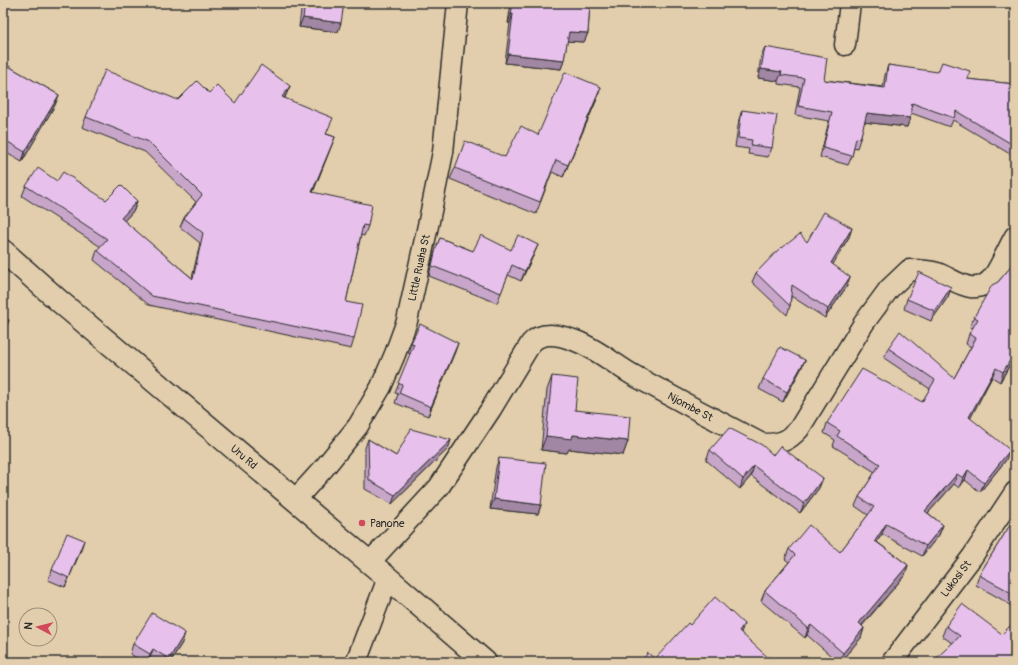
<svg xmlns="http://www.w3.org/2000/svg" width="1018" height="665" viewBox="0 0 1018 665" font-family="Pangolin,sans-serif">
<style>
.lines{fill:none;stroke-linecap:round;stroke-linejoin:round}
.minor-casing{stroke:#2b2b2b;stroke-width:23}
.tertiary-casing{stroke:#2b2b2b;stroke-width:25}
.minor{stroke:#e2ceac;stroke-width:20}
.tertiary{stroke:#e2ceac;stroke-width:22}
.wall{fill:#c7a6ca;stroke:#2b2b2b}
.shaded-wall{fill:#a287a4;stroke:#2b2b2b}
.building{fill:#e7c1eb;stroke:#2b2b2b}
.poi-dot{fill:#d1495b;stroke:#e2ceac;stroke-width:1.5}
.labels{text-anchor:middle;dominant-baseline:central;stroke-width:3;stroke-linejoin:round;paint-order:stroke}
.street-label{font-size:11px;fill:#2b2b2b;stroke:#e2ceac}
.poi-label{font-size:11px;fill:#2b2b2b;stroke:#e2ceac;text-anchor:start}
</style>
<rect width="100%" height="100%" fill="#e2ceac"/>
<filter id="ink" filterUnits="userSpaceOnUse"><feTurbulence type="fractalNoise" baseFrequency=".025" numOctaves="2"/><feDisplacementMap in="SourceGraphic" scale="8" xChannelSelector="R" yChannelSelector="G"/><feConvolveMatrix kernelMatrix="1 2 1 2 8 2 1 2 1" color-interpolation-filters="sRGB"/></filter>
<g filter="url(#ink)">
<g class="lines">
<defs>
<g id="minor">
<path d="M845 45 850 3"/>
<path id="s1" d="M295 500 324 468 358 426 381 387 395 354 407 321 429 221 443 152 458 3"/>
<path id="s2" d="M370 562 439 487 491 409 531 343C542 330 561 335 576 341 597 349 614 364 633 375 676 399 719 422 762 444 780 444 787 442 799 429L864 323 889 289 909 270C919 270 928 270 937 273 956 280 975 299 993 277 1001 266 1008 248 1015 236"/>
<path d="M356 662 388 578"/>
<path id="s3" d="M892 662 972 557 1015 492"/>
</g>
<g id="tertiary">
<path id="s4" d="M3 251 58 300 388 578 485 662"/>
</g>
</defs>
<use href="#minor" class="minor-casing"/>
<use href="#tertiary" class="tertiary-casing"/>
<use href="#minor" class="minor"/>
<use href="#tertiary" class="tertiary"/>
</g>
<path class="wall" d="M302 3H344L338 32 299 27Z
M511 3H590L588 33 584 42 567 41 564 60 561 69 505 63 510 23H508Z
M765 47 824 80 883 87 885 75 888 65 967 79 1015 84V157L953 120 950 127 911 113 907 127 864 122 860 139 857 148 854 147 852 156 848 165 820 157 829 121 795 115 800 87 778 84V81L758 78 761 56Z
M3 63 59 95 55 105 22 162 3 151Z
M290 86 286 95 285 98 327 134 335 137 313 192 368 226 364 236 361 235 346 302 354 339 351 349 149 305 94 260 97 250 101 247 22 196 26 186 57 181 106 200 137 201 134 210 124 221 192 278 200 243 180 227 184 218 196 202 145 152 82 127 86 117 209 93 235 103Z
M597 99 563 177 552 172 536 214 450 179 455 168 505 157 538 135Z
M742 110 772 148 768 157 748 154 749 149 735 147 739 119Z
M852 228 849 237 832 264 847 286 825 318 791 296 790 306 787 315 752 282 756 273 782 248 807 242Z
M440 238 473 251 511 250 534 254 521 281 508 275 497 303 429 276 433 257Z
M1015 258V356L1000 382 992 377 970 418 1006 460 980 492 965 480 959 488 954 484 928 513 943 525 939 535 922 556 882 534 877 542 908 565 905 575 862 626 864 628 861 638 840 662H838L807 635 805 638 761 601 765 591 789 562 785 559 789 549 840 552 868 515 855 506 859 497 875 472 833 446 835 440 824 433 827 423 922 402 930 389 884 358 888 348 954 378 971 347 966 344 969 334 973 328 970 327 974 317 998 282 1009 269Z
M951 287 948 297 931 321 904 309 907 299Z
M411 343H458L428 416 395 403 398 394 395 393 411 354 408 353Z
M805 360 801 369 783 402 759 389 763 379Z
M552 376 575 410 628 441 623 455 569 449 567 453 541 450 547 390Z
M368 439 396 456 451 440 448 449 392 504 365 489V448Z
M710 450 773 455 823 478 819 488 800 513 751 476 740 489 706 460Z
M499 458 541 505 538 514 490 509 496 467Z
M1015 517V609L1001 599 976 585 979 575Z
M81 550 65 587 48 580 52 570Z
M946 626 1002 634 1015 662 952 643 942 636Z
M182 643 170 662H155L150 659 148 662H144L130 654 133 644Z"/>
<path class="shaded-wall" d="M511 14H513L510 23H508Z
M303 18 341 23 338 32 299 27Z
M569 32 588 33 584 42 565 41Z
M508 54 564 60 561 69 505 63Z
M761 69 782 72 778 81 758 78Z
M290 86 286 95 279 107 282 97Z
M601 87 597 99 563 177 568 165Z
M59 95 55 105 22 162 25 152Z
M867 113 910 118 907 127 863 122Z
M335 137 309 202 312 192Z
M137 201 134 210 118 228 121 218Z
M852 228 849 237 828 273 831 263Z
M538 245 534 254 521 281 525 271Z
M850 277 847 286 825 318 828 309Z
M951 287 948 297 931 321 935 311Z
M9 320 6 328 3 334V331Z
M458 343 455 352 428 416 431 407Z
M1015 352V356L1000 382 1003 372Z
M805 360 801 369 783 402 787 392Z
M996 368 992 377 966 427 969 417Z
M573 435 628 441 623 455 569 449 567 453 541 450 546 436Z
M451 440 448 449 392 504 395 495Z
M1010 450 1006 460 980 492 984 483Z
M754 466 751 476 740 489 743 479Z
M968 470 965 480 959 488 963 478Z
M957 474 954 484 921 521 925 511Z
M823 478 819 488 800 513 804 504Z
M494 499 541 505 538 514 490 509Z
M886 524 882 534 871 551 875 541Z
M943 525 939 535 922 556 926 546Z
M84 540 81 550 65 587 69 578Z
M908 565 905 575 855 633 859 623Z
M744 624 740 636 739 631Z
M811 625 807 635 805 638 808 628Z
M864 628 861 638 840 662 843 653Z
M185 633 182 643 170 662H168L169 659Z
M153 649 150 659 147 662 150 654Z"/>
<path class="building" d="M305 3H344L341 23 303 18Z
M513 3H590L588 33 569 32 564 60 508 54 513 14H511Z
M765 47 827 58 824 80 885 88 888 65 938 72 942 62 970 71 967 79 1015 84V146L956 111 954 118 912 103 910 118 867 113 860 139 856 138 852 156 823 148 832 112 798 106 804 78 781 75 782 72 761 69Z
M3 63 59 95 25 152 3 139Z
M261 65 290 86 282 97 333 118 326 134 335 137 312 192 372 205 368 226 363 225 346 302 362 305 354 339 152 296 97 250 107 239 26 186 38 168 57 181 63 172 106 200 121 185 137 201 121 218 193 279 203 233 184 218 202 195 149 142 86 117 105 70 178 100 197 81 209 93 217 85 235 103Z
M565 72 601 87 568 165 556 160 540 202 455 168 465 141 505 157 521 126 538 135Z
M742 110 777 115 772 148 751 145 752 140 738 138Z
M824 212 852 228 831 263 850 277 828 309 792 285 790 306 756 273 781 247 782 248 800 234 807 242Z
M481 235 511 250 518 235 538 245 525 271 512 265 501 293 432 266 436 248 440 238 473 251Z
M1015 258V352L1003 372 996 368 969 417 1010 450 984 483 968 470 963 478 957 474 925 511 943 525 926 546 886 524 875 541 908 565 859 623 864 628 843 653 811 625 808 628 765 591 795 555 789 549 809 525 840 552 874 507 859 497 880 464 837 436 840 431 827 423 862 369 922 402 935 380 888 348 900 331 954 378 976 338 969 334 978 319 974 317 992 285 998 282 1009 269Z
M919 272 951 287 935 311 907 299Z
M3 316 9 320 3 331Z
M420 324 458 343 431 407 399 393 402 385 398 383 414 344 411 343Z
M780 347 805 360 787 392 763 379Z
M552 376 578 379 575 410 630 416 628 441 573 435 572 439 546 436Z
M729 428 762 445 773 455 780 446 823 478 804 504 754 466 743 479 710 450Z
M411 429 451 440 395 495 369 480 368 439 396 456Z
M499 458 546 463 541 505 494 499Z
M1015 517V596L1005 589 979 575Z
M67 533 84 540 69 578 52 570Z
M715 597 744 624 739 631 773 662H640L648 653 655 659 688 623 690 625Z
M962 604 1002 634 1015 621V662H932L960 636 946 626Z
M152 613 185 633 169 659 153 649 150 654 133 644Z"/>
</g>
<circle class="poi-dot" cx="362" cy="523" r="4"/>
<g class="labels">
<g class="street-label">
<text stroke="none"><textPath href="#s1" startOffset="268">Little Ruaha St</textPath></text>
<text stroke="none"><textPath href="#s2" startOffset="453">Njombe St</textPath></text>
<text stroke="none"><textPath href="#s4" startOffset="317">Uru Rd</textPath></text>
<text stroke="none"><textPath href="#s3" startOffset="105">Lukosi St</textPath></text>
</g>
<g class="poi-label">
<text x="370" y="523">Panone</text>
</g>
</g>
<rect width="1018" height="665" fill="none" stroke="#e2ceac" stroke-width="16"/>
<rect x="8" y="8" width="1002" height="649" fill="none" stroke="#2b2b2b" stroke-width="1.5" filter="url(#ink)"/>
<g transform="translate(38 627) rotate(277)"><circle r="19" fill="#e2ceac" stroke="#998d78"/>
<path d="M0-3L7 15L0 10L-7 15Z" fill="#d1495b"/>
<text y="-6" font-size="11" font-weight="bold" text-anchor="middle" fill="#2b2b2b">N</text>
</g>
</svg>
